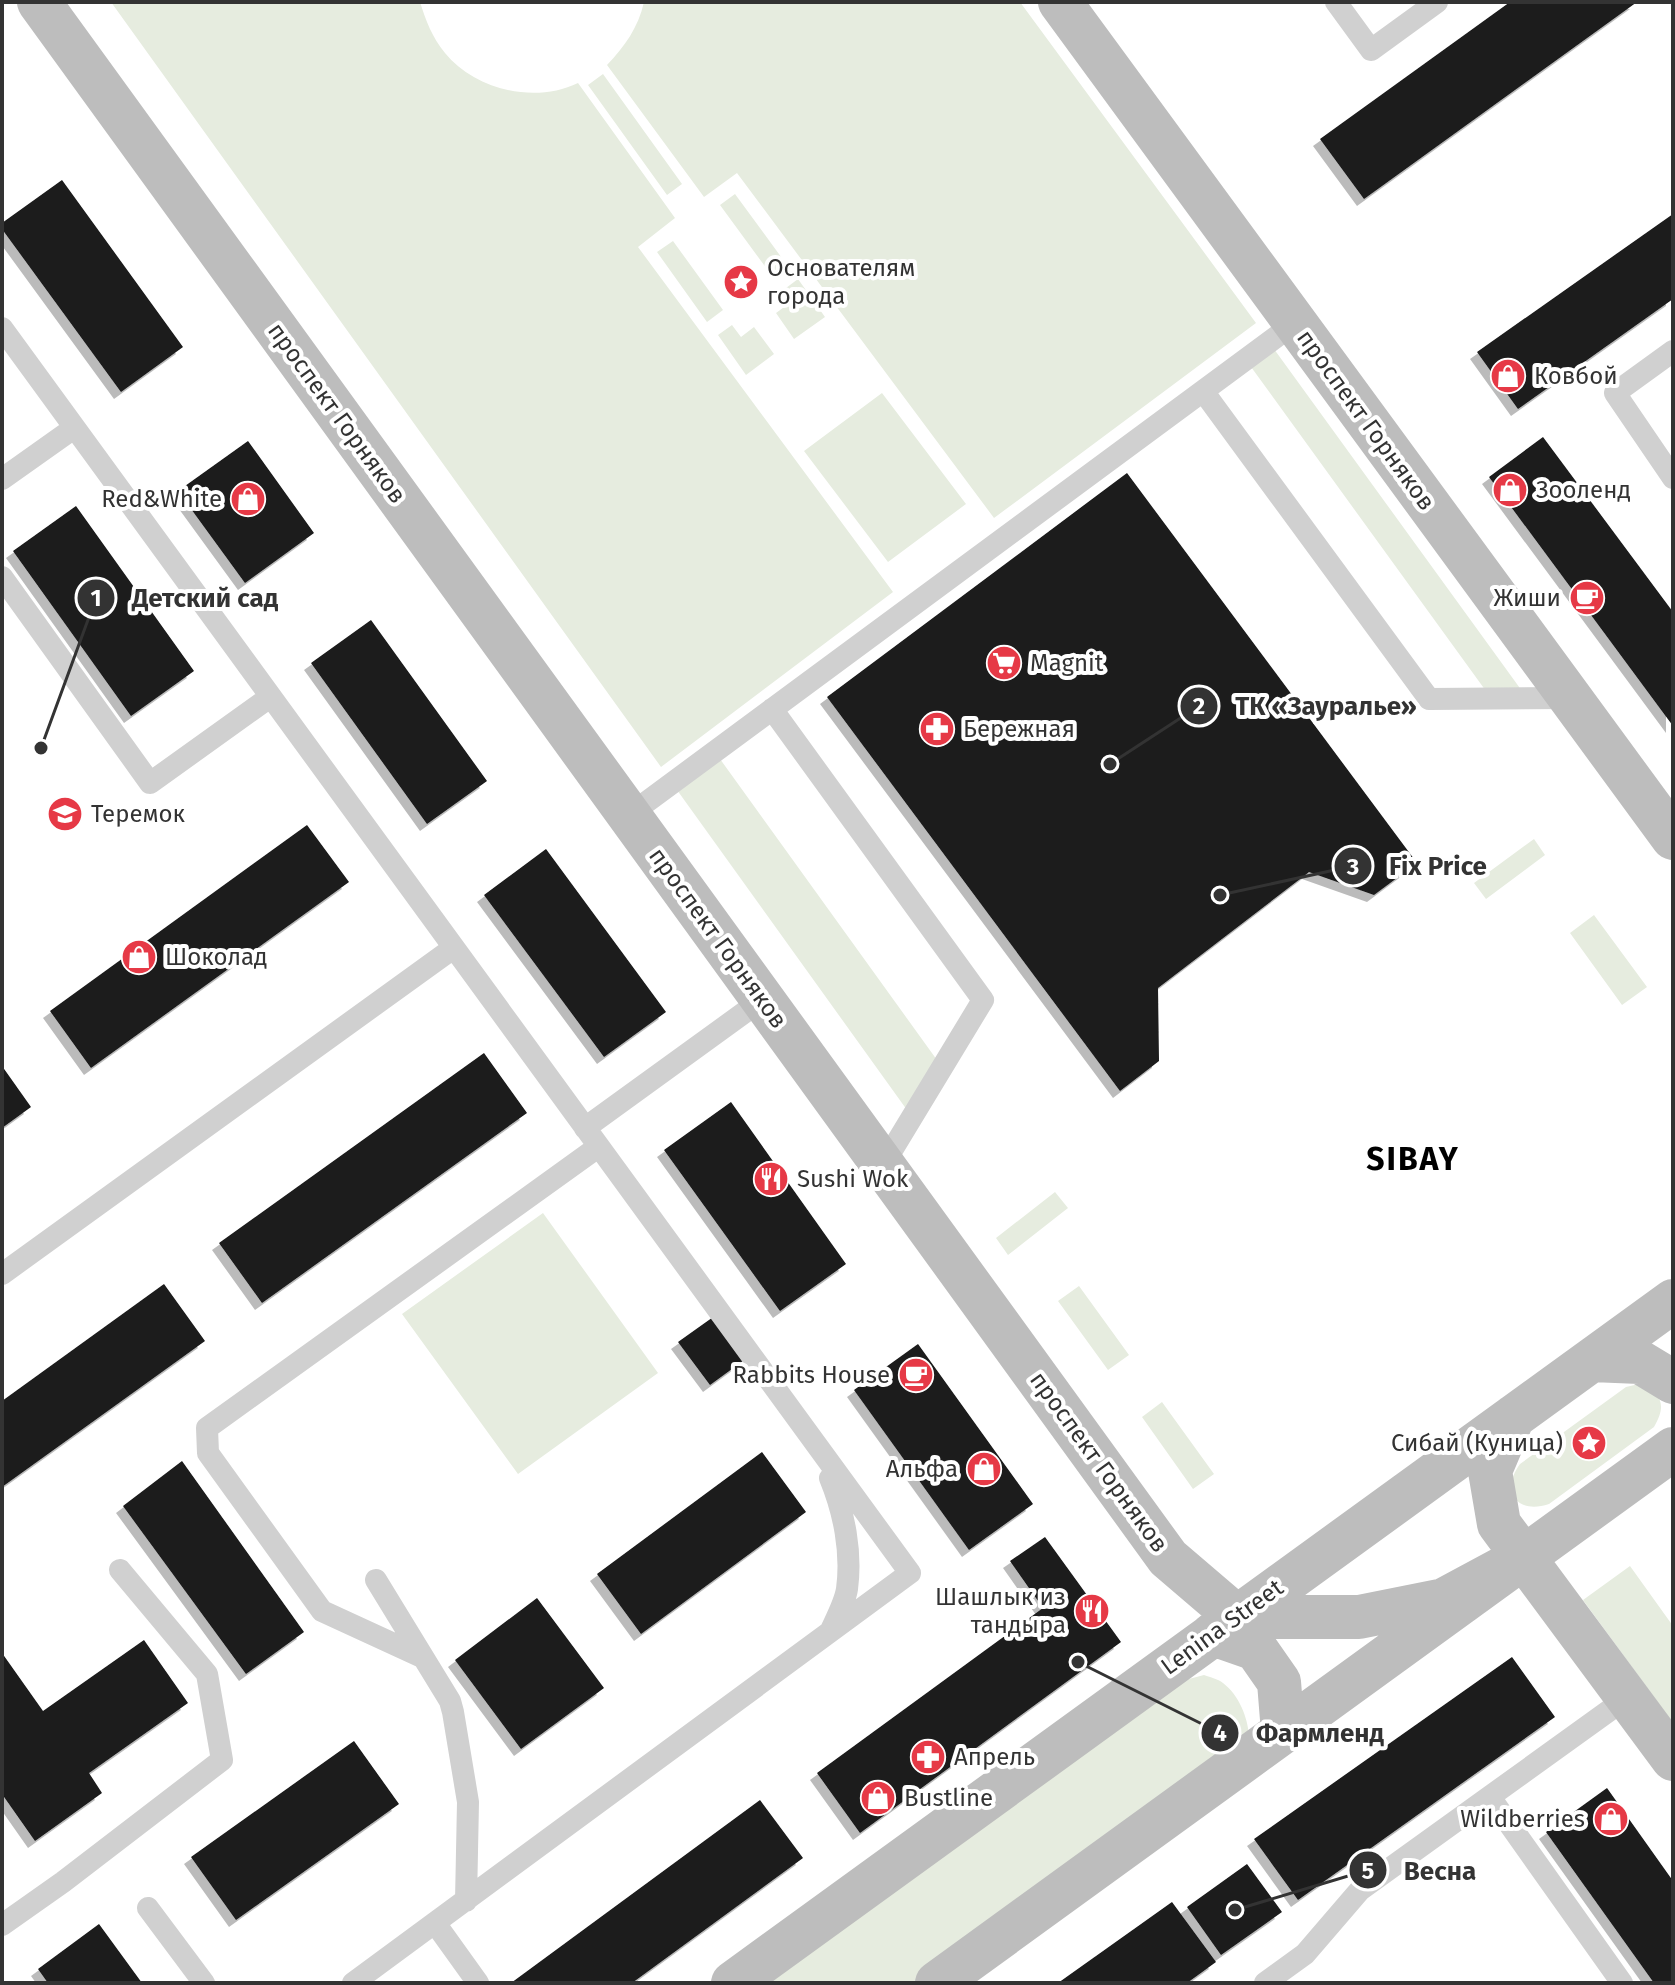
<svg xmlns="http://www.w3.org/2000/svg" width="1675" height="1985" viewBox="0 0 1675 1985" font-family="'Fira Sans',sans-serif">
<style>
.green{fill:#e6ecdf}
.building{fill:#1a1a1a;filter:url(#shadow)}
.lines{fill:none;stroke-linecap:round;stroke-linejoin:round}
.lane{stroke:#d0d0d0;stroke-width:22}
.secondary{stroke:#bdbdbd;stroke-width:44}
.labels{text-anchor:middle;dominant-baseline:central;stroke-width:8;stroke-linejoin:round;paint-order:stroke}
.poi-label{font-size:24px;fill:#333;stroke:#fff;text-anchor:start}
.street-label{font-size:24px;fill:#333;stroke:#fff}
.district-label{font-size:32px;font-weight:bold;letter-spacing:2px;fill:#000;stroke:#fff}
.leader{fill:none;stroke:#333;stroke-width:3}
.callout-dot{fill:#333;stroke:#fff;stroke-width:3}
.mark-label{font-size:24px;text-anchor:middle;font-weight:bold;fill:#fff}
.callout-label{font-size:26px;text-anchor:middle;font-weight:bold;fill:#333;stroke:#fff;stroke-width:8;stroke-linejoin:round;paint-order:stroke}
</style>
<defs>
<filter id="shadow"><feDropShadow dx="-7" dy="7" stdDeviation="0" flood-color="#0004"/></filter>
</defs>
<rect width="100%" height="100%" fill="#fff"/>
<path class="green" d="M111 2H420C426 21 432 37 445 53 475 90 535 104 578 83L675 218 638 247 893 592 661 767Z
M644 2H1020L1256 323 994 518 737 173 704 197 607 65C625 46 638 28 644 2Z
M603 74 682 184 667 195 588 85Z
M735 194 787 265 772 276 720 205Z
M673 241 723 310 707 322 657 252Z
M798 279 825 317 794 339 776 313 791 302 782 291Z
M732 325 741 337 754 327 774 354 746 375 718 335Z
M1269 342 1527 698H1491L1246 360Z
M882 393 966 504 888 562 804 451Z
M715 752 942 1067 912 1117 672 783Z
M1534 839 1545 855 1486 899 1474 883Z
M1594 915 1647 987 1622 1005 1570 933Z
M1055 1192 1068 1208 1008 1255 996 1238Z
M543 1213 658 1373 518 1474 402 1314Z
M1079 1286 1129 1355 1108 1370 1058 1301Z
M1639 1384C1662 1393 1667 1405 1654 1427L1549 1504C1517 1515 1500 1491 1520 1464L1626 1387Z
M1162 1402 1214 1474 1193 1489 1142 1417Z
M1630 1566 1673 1626V1723L1583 1600Z
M1204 1675C1209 1677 1218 1679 1223 1683 1239 1695 1248 1718 1249 1736L918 1983H767L1185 1680Z"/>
<path class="building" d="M1510 2H1637L1364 199 1320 139Z
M62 180 183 347 121 392 2 229V223Z
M1673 214V299L1518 409 1477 352Z
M1543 437 1673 612V726L1489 477Z
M248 441 314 533 245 583 178 491Z
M1127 473 1417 863 1374 895 1309 872 1304 876 1158 988 1159 1061 1120 1091 827 697Z
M76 506 194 671 131 716 13 551Z
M371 620 487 781 427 824 311 663Z
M307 825 349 882 91 1068 50 1011Z
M546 849 666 1012 604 1057 484 895Z
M484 1053 527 1113 262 1303 219 1243Z
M2 1066 31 1107 2 1128Z
M731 1102 846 1264 780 1311 664 1150Z
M164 1284 205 1341 2 1487V1401Z
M716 1315 747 1358 710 1385 678 1342Z
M918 1344 1033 1504 969 1550 854 1390Z
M762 1452 806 1512 641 1634 597 1574Z
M182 1461 304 1632 246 1674 123 1506Z
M1045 1537 1121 1642 860 1833 817 1773 1043 1608 1010 1561Z
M537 1598 604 1688 521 1749 455 1660Z
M144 1640 188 1703 89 1773 102 1793 35 1841 2 1794V1653L43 1711Z
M1512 1657 1555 1717 1298 1900 1254 1839Z
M354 1741 399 1804 236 1920 191 1857Z
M1607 1788 1673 1881V1983H1654L1546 1832Z
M760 1800 803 1858 632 1983H511Z
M1247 1864 1282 1912 1221 1955 1187 1907Z
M1172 1902 1216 1962 1187 1983H1058Z
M99 1924 142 1983H48L38 1969Z"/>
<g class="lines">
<path class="lane" d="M1336 2 1371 50 1437 2
M2 328 910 1573 353 1983
M1673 351 1615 393 1673 478
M1203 391 1429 699 1570 698
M2 479 74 428
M2 577 150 783 270 697
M772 709 983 1000 883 1165
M629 815 1295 323
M585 1128 763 999
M2 1274 452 949
M830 1478C844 1512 852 1552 847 1589 845 1602 837 1617 831 1630
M376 1580 450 1701 453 1712 468 1802 466 1901
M422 1657 322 1611 208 1453 207 1428 598 1147
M1490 1797 1622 1983
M148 1908 204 1983
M435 1923 478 1983
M2 1925 63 1882 222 1760 207 1674 120 1570
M1265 1983 1305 1954 1360 1890 1628 1697"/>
<path class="secondary" d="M39 2 1168 1558 1237 1617H1359L1444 1600 1524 1557
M1060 2 1673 838
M1592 1360 1640 1362 1673 1382
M1513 1417 1490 1471 1499 1524 1673 1759
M1213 1634 1256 1649 1279 1682 1283 1732
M733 1983 1673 1301
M937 1983 1673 1449"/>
</g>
<defs>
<symbol id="sight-disc" viewBox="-11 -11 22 22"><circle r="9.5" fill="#e63946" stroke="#fff"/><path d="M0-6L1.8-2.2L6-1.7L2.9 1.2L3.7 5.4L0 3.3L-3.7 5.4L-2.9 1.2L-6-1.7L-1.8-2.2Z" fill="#fff"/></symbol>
<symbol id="shop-disc" viewBox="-11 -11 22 22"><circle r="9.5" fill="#e63946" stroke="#fff"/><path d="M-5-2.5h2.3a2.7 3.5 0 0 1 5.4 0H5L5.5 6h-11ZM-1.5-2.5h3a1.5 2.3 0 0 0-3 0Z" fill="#fff"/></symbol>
<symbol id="cafe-disc" viewBox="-11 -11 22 22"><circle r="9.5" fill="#e63946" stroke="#fff"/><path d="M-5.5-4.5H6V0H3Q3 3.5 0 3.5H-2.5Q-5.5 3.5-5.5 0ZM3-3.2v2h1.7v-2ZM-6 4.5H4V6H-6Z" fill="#fff"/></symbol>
<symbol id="supermarket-disc" viewBox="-11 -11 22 22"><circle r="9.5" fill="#e63946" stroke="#fff"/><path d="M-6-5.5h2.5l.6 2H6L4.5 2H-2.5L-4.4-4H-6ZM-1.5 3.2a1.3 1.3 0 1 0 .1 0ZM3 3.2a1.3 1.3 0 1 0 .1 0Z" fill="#fff"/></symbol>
<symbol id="pharmacy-disc" viewBox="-11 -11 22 22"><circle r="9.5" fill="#e63946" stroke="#fff"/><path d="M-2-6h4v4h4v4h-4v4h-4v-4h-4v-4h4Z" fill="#fff"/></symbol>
<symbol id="school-disc" viewBox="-11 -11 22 22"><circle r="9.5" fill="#e63946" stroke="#fff"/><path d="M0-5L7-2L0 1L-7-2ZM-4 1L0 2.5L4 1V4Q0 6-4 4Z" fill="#fff"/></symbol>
<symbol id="restaurant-disc" viewBox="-11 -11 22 22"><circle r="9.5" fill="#e63946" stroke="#fff"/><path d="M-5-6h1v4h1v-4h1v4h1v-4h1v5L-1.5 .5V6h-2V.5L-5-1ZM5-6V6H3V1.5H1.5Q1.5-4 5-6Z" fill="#fff"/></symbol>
</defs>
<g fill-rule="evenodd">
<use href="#sight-disc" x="721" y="262" width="40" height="40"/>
<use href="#shop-disc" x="1488" y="356" width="40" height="40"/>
<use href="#shop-disc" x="1490" y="470" width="40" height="40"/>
<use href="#shop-disc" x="228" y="479" width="40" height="40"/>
<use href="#cafe-disc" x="1567" y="578" width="40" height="40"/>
<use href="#supermarket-disc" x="984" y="643" width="40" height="40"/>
<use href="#pharmacy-disc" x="917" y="709" width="40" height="40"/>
<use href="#school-disc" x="45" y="794" width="40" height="40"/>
<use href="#shop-disc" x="119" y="937" width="40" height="40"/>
<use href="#restaurant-disc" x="751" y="1159" width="40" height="40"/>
<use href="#cafe-disc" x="896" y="1355" width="40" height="40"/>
<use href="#sight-disc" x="1569" y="1423" width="40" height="40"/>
<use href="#shop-disc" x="964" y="1449" width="40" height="40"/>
<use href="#restaurant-disc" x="1072" y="1591" width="40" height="40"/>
<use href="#pharmacy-disc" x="908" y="1737" width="40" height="40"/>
<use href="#shop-disc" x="858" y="1778" width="40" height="40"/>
<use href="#shop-disc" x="1591" y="1799" width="40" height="40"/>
</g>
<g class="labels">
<g class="poi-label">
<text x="767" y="268">Основателям<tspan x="767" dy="28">города</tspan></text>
<text x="1534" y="376">Ковбой</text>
<text x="1536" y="490">Зооленд</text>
<text x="222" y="499" text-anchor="end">Red&amp;White</text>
<text x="1561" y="598" text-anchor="end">Жиши</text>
<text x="1030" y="663">Magnit</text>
<text x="963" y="729">Бережная</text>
<text x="91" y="814">Теремок</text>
<text x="165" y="957">Шоколад</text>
<text x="797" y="1179">Sushi Wok</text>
<text x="890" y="1375" text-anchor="end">Rabbits House</text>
<text x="1563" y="1443" text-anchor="end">Сибай (Куница)</text>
<text x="958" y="1469" text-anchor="end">Альфа</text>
<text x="1066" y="1597" text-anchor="end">Шашлык из<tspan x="1066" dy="28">тандыра</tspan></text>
<text x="954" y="1757">Апрель</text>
<text x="904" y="1798">Bustline</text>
<text x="1585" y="1819" text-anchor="end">Wildberries</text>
</g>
<g class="street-label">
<text transform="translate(337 413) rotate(54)">проспект Горняков</text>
<text transform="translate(1366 420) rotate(54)">проспект Горняков</text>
<text transform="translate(718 938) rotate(54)">проспект Горняков</text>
<text transform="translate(1099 1462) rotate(54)">проспект Горняков</text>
<text transform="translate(1222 1627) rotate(-36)">Lenina Street</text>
</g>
<g class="district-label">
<text x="1413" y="1159">SIBAY</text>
</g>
</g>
<path class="leader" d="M41 748L96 598M1110 764L1199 706M1220 895L1353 866M1078 1662L1220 1733M1235 1910L1368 1870"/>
<g class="callout-dot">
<circle cx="41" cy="748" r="8"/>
<circle cx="1110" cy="764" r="8"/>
<circle cx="1220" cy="895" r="8"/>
<circle cx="1078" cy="1662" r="8"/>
<circle cx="1235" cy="1910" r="8"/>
<circle cx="96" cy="598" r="20"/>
<circle cx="1199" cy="706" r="20"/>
<circle cx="1353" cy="866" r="20"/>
<circle cx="1220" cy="1733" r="20"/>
<circle cx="1368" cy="1870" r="20"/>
</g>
<g class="mark-label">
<text x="96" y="606">1</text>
<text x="1199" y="714">2</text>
<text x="1353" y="875">3</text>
<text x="1220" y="1741">4</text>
<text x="1368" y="1879">5</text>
</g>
<g class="callout-label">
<text x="205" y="607">Детский сад</text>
<text x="1326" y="715">ТК «Зауралье»</text>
<text x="1438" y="875">Fix Price</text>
<text x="1320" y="1742">Фармленд</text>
<text x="1440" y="1880">Весна</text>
</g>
<rect width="1675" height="1985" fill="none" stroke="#333333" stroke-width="8"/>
</svg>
